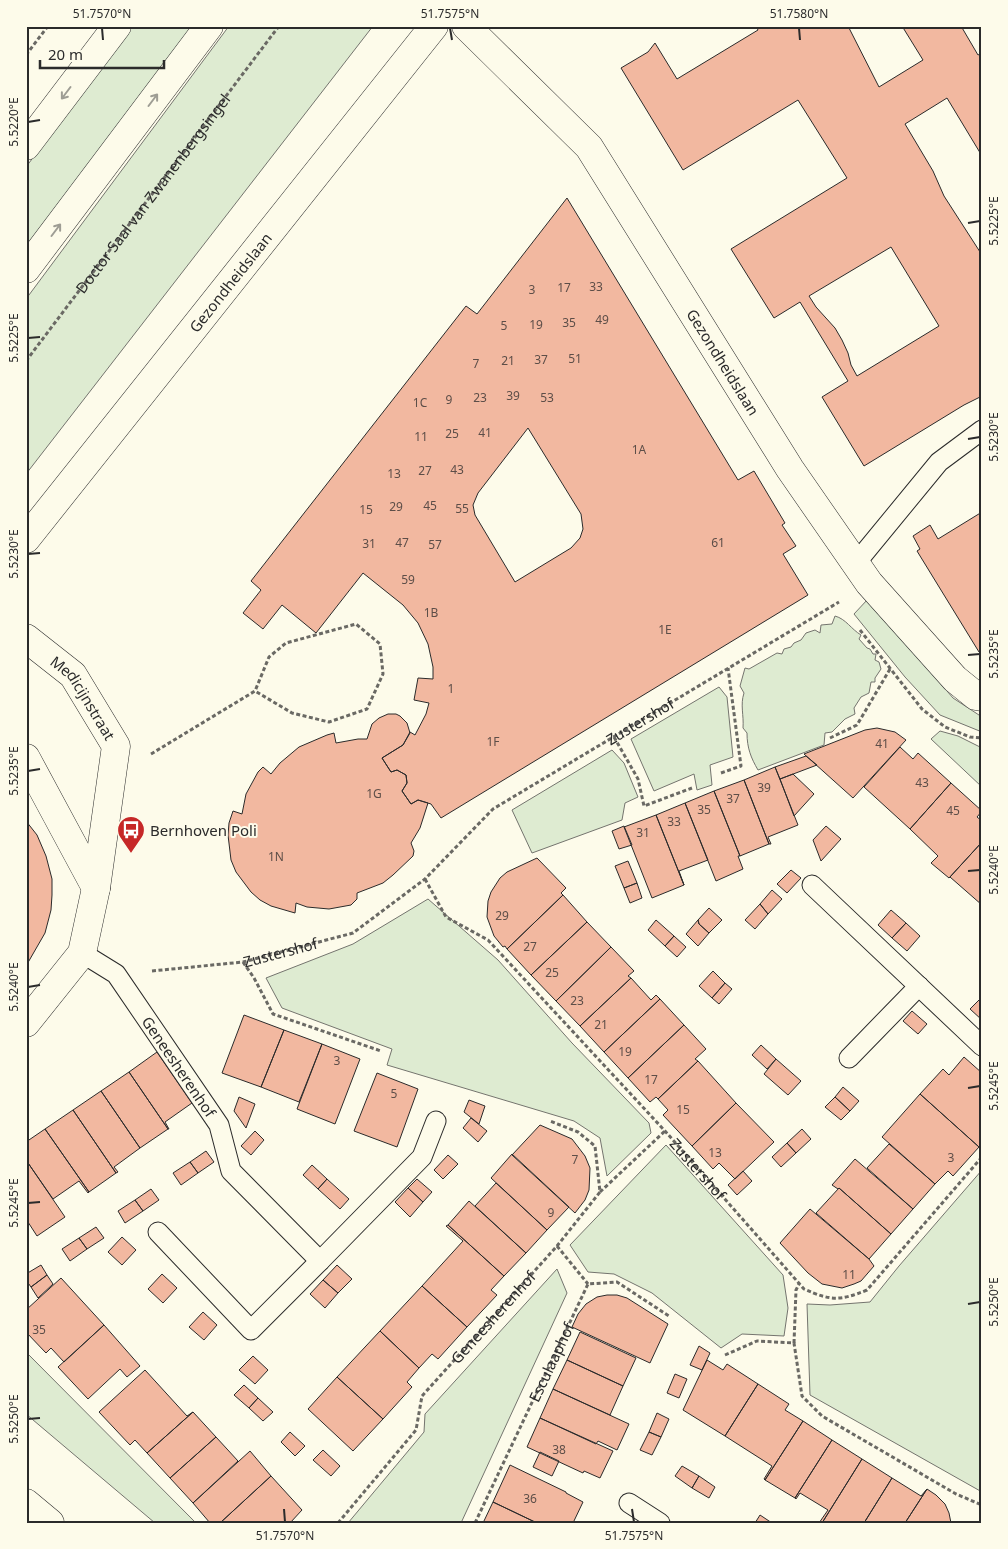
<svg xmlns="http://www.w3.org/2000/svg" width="1008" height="1549" viewBox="0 0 1008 1549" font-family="'Noto Sans',sans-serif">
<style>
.green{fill:#deebd1;stroke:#74746e}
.building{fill:#f2b8a0;stroke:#2b2b2b;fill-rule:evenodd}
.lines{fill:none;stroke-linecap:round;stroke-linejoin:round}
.service-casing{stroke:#2b2b2b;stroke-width:21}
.minor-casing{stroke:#2b2b2b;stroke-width:29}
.secondary-casing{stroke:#2b2b2b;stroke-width:29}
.path{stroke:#6a6964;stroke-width:3;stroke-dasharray:4 2.5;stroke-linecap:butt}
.service{stroke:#fdfbea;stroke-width:19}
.minor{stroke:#fdfbea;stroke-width:28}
.secondary{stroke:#fdfbea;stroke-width:28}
.oneway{stroke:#9e9d94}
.ticks{fill:none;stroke:#2b2b2b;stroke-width:2}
.labels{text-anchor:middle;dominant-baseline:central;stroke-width:4;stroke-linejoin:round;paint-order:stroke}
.number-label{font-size:12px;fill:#5d4e48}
.street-label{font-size:15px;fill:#2b2b2b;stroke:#fdfbea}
.poi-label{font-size:15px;fill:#2b2b2b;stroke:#fdfbea;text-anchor:start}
.neatline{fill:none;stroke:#2b2b2b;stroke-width:2}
.ticks-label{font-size:12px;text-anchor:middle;fill:#2b2b2b}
</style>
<rect width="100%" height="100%" fill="#fdfbea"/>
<path class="green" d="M132 26H194L26 249V167Z
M229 26H373L26 474V299Z
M868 599 953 698 982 717V732L940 715 905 677 854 614Z
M835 616C846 619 851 629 861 635L859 639 867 648 870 649 873 654H876L875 660 879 662 881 669 875 678V682H871L869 693 861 697 854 708 855 714 845 719 832 732 825 733 824 745 758 770C751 758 747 748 747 733L743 728C744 715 740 705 744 693L740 686 745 668 749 669 777 653 782 654 784 649 791 647 794 643 801 640 806 633 815 630 820 633 821 625 832 624Z
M719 687 727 697 733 757 710 765 712 785 697 790 694 774 654 791 631 739Z
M940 731 958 736 982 748V787L931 739Z
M612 750 624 763 638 797 625 803 622 820 532 853 512 810Z
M428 899 498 960 572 1043 649 1123 651 1133 607 1176 600 1138 574 1121 387 1065 392 1049 282 1008 266 978 353 944Z
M666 1145 783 1275 788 1308 784 1336 742 1334 721 1348 652 1293 614 1274 588 1272 570 1245Z
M982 1170V1492L810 1395 807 1304 830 1305 870 1302 899 1266Z
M557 1269 567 1293 461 1523H348L424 1432 425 1414Z
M26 1352 196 1523H155L26 1414Z"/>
<path class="building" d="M756 26H848L879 87 923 60 902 26H961L978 55 982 53V156L947 98 905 124 933 171 944 196 982 255V396L964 405 864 466 822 397 848 381 800 302 774 318 731 249 847 178 798 100 683 170 621 68 648 52 655 43 677 79 758 30ZM891 247 939 326 857 376 851 365 848 353 842 340 835 328 816 307 809 296Z
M567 198 738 480 754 471 785 523 782 525 796 546 783 554 808 595 441 818 431 804 418 800 411 804 402 791 407 783 406 775 397 770 391 772 382 758 403 745 410 732 415 735 426 714 429 703 414 700 418 678 433 679V667L428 644 418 623 403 605 363 573 316 633 282 605 263 629 243 613 261 590 251 581 466 306 477 314ZM528 428 581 514 583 529 580 538 571 548 515 582 475 515 473 505 478 493Z
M982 512V650L979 652 917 551 920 549 913 536 930 525 938 539Z
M388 714H396L400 716 407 723 410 733 403 745 382 758 391 772 397 770 406 775 407 783 402 791 411 804 418 800 428 803 420 828 411 843 414 851 413 856 393 875 383 883 357 893V899L351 905 329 909 307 907 296 903 295 913 271 906 260 900 251 892 236 872 231 860 228 835 229 823 233 811 242 814 246 794 258 772 263 767 271 774 280 763 299 747 327 735 334 733 336 743 358 739H367L372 724 379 718Z
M877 728 895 732 906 740 853 798 804 754 865 730Z
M900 747 913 759 918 753 951 783 910 829 864 787Z
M806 756 817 765 780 779 775 767Z
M775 767 798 825 768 837 771 844H769L744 780Z
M793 774 814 794 794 816 780 779Z
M744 780 769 844 740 856 714 791Z
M951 783 982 811 977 817 982 821V842L949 878 931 863 938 856 910 829Z
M714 791 740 856H738L743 869 716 881 685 803Z
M685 803 708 860 679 871 684 885 656 815Z
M656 815 684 885 652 898 624 827Z
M26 821 37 835 46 856 52 879V895L51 910 45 933 26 966Z
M624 826 632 845 619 849 612 831Z
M826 826 841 839 821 861 813 840Z
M982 842V905L950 877Z
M537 858 566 888 561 893 563 895 507 949 505 946 503 947 494 936 487 917 488 901 491 892 500 878 507 872Z
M628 861 637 883 624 888 615 866Z
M791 870 801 878 787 893 777 884Z
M637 883 642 898 630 903 624 888Z
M772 890 782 899 768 914 760 904Z
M563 895 587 922 531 975 507 949Z
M760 904 768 914 755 929 745 920Z
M709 908 722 920 709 933 699 924 698 920Z
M891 910 906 923 892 938 878 925Z
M656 920 674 936 665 946 648 930Z
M698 920 699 924 709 933 698 946 686 934Z
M587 922 611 947 556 1001 531 975Z
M906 923 920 936 907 951 892 938Z
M674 936 686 947 677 957 665 946Z
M611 947 634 971 628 976 631 978 580 1026 556 1001Z
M713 971 725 983 712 998 699 986Z
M631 978 651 1000 656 995 660 999 604 1052 580 1026Z
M725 983 732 989 719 1004 712 998Z
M982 997V1020L970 1009Z
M660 999 684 1025 628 1078 604 1052Z
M912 1011 927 1024 918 1034 903 1021Z
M244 1015 284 1030 261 1087 222 1073Z
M684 1025 706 1049 695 1059 698 1061 658 1099 656 1097 650 1102 628 1078Z
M284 1030 322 1044 299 1102 261 1087Z
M322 1044 360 1059 335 1124 297 1109Z
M761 1045 776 1059 767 1069 752 1055Z
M157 1052 192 1103 165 1122 169 1129H168L129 1072Z
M964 1057 982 1073V1144L979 1147 920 1094 943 1069 949 1075Z
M776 1059 801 1081 788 1095 764 1074Z
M698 1061 736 1103 692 1146 663 1115 668 1110 658 1099Z
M129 1072 168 1129 140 1148 101 1091Z
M377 1073 418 1089 397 1147 354 1131Z
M843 1087 859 1101 850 1111 835 1097Z
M101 1091 140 1148 114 1167 118 1172 116 1173 73 1110Z
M920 1094 979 1147 953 1176 948 1171 935 1184 882 1137Z
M239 1097 255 1104 246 1128 234 1111Z
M835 1097 850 1111 841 1120 825 1107Z
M469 1100 485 1106 479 1124 464 1112Z
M736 1103 774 1142 735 1179 719 1163 713 1169 692 1146Z
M73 1110 116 1173 89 1192 45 1129Z
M471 1118 487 1131 478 1142 463 1128Z
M540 1125 572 1139 585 1156 590 1168 589 1190 585 1200 575 1213 512 1155Z
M45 1129 89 1192 88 1193 79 1181 53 1199 26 1160V1142Z
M802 1129 811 1139 796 1153 787 1143Z
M255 1131 264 1140 251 1155 241 1146Z
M787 1143 796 1153 781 1167 772 1157Z
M889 1144 935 1184 913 1209 867 1168Z
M206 1151 214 1162 198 1173 190 1162Z
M512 1154 569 1207 547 1230 491 1178Z
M448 1155 458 1164 443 1179 434 1170Z
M855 1159 913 1209 891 1234 839 1188 838 1189 832 1185Z
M26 1160 65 1217 37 1236 26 1219Z
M190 1162 198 1173 181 1185 173 1173Z
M312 1165 327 1179 318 1189 303 1175Z
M743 1171 752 1181 737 1195 728 1185Z
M327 1179 349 1199 340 1209 318 1189Z
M417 1179 432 1192 423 1202 408 1188Z
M496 1183 547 1230 526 1253 475 1206Z
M408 1188 423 1202 410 1217 395 1202Z
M839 1188 891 1234 869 1259 816 1213Z
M151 1189 159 1200 143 1211 135 1200Z
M135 1200 143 1211 125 1223 118 1211Z
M469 1201 526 1253 504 1276 448 1225Z
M810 1209 869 1259 874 1266 861 1281 854 1284 842 1288 822 1284 808 1273 780 1243Z
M448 1225 504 1276 491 1290 497 1295 467 1327 422 1286 463 1241 446 1226Z
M96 1227 104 1238 87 1249 79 1238Z
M122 1237 136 1250 122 1265 108 1252Z
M79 1238 87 1249 70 1261 62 1249Z
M41 1265 47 1275 31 1287 26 1280V1274Z
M337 1265 352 1279 338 1293 323 1280Z
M162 1274 177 1288 163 1303 148 1289Z
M47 1275 53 1284 38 1298 31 1287Z
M61 1278 104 1325 64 1362 51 1348 46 1353 26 1332V1310Z
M323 1280 338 1293 325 1308 310 1294Z
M422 1286 467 1327 438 1359 432 1354 419 1368 380 1331Z
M607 1295H617L627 1298 668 1324 650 1363 572 1327 578 1314 586 1304 597 1297Z
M203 1312 217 1325 204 1340 189 1327Z
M104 1325 140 1366 127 1377 120 1369 88 1399 58 1367Z
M380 1331 419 1368 407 1382 412 1387 383 1419 337 1377Z
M580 1332 636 1358 623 1386 567 1360Z
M699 1346 710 1353 702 1370 690 1365Z
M253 1356 268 1370 255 1384 239 1370Z
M567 1360 623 1386 610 1415 553 1389Z
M707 1360 723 1370 727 1364 758 1384 725 1436 683 1410Z
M145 1370 187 1416 193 1412 147 1453 135 1440 130 1445 99 1412Z
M675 1374 687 1379 679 1398 667 1393Z
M337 1377 383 1419 353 1451 308 1409Z
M758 1384 789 1404 785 1410 803 1421 765 1480 764 1479 772 1466 725 1436Z
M244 1385 258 1398 249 1408 234 1395Z
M553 1389 629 1424 617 1450 598 1441 596 1444 540 1418Z
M258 1398 273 1412 263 1421 249 1408Z
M193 1412 216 1437 170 1478 147 1453Z
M657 1413 669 1419 661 1437 649 1432Z
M540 1418 613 1451 600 1478 584 1471 583 1473 527 1447Z
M803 1421 832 1440 795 1498 765 1480Z
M290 1432 305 1446 295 1456 281 1442Z
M649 1432 661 1437 652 1455 640 1450Z
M216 1437 238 1461 193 1503 170 1478Z
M832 1440 862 1459 822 1523H819L828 1510 800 1493 796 1499 795 1498Z
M323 1450 340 1466 331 1476 313 1460Z
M250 1451 271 1476 220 1523H210L193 1503Z
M540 1452 559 1461 552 1476 533 1467Z
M862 1459 892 1478 864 1523H822Z
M510 1465 566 1492V1493L583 1502 573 1523H537L493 1502Z
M682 1466 699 1476 692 1488 675 1476Z
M271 1476 302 1510 290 1523H220Z
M699 1476 715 1487 709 1498 692 1488Z
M892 1478 921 1496 927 1489 905 1523H864Z
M927 1489 936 1495 945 1504 949 1513 951 1523H905Z
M493 1502 537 1523H483Z
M760 1515 772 1523H755Z"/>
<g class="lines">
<defs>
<g id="service">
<path d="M856 563 939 462 982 430"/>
<path d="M812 885 982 1046"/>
<path id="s6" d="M82 953 116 974 219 1125 231 1171 320 1261 422 1157 436 1121"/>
<path d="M849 1058 919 986"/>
<path d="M158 1232 251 1330 320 1261"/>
<path d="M629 1503 660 1523"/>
</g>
<g id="minor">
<path id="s7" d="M466 26 589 147 790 469 869 583 955 679 976 696 982 697"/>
<path id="s8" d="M26 539 434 26"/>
<path id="s9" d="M26 638 73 675 116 746 96 888 82 953 26 1023"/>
<path d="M26 758 96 888"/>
<path d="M26 1503 50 1523"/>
</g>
<path id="secondary" d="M26 146 117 26
M26 269 209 26"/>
</defs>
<use href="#service" class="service-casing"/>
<use href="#minor" class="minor-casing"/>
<use href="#secondary" class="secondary-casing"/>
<g class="path">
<path d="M26 55 48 26"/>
<path id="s1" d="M26 361 279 26"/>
<path d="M860 630 922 709 945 727 970 737 982 738"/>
<path d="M614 737 638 779 644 806 692 788"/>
<path d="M830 738 857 725 890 669"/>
<path d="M151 754 255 691 292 713 329 722 367 709 383 674 380 644 356 624 286 643 269 657 255 691"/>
<path d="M721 773 741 766 728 668"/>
<path id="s2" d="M425 879 446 917 488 940 665 1131 804 1289C831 1301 840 1301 867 1290L982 1157"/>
<path d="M243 962 254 978 273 1014 381 1051"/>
<path id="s3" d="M152 971 243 962 353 933 425 879 493 809 839 602"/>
<path d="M600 1192 665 1131"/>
<path d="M557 1246 588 1284"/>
<path d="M794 1343 796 1290 799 1284"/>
<path d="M725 1355 757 1341 794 1343 802 1396 822 1416 956 1494 982 1505"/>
<path id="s4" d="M338 1523 416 1430 422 1396 557 1246 600 1192 595 1146 578 1132 550 1121"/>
<path id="s5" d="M475 1523 588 1284 617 1282 669 1316"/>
</g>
<use href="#service" class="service"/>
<use href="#minor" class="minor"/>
<use href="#secondary" class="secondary"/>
</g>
<defs><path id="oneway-shaft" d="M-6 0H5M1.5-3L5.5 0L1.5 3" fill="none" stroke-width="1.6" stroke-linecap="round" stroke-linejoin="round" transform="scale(1.25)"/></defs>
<g class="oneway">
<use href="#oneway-shaft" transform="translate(66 93) rotate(127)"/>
<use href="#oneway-shaft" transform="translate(153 100) rotate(-53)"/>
<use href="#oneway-shaft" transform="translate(56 230) rotate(-53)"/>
</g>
<path class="ticks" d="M102 28 103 40M450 28 452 40M799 28 800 40M28 122 40 120M968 223 980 221M28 338 40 337M968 439 980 437M28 554 40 553M968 655 980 654M28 771 40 769M968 871 980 870M28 987 40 985M968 1088 980 1086M28 1203 40 1202M968 1304 980 1302M28 1419 40 1418M284 1509 285 1522M632 1509 634 1522"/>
<defs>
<symbol id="bus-pin" viewBox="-11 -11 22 30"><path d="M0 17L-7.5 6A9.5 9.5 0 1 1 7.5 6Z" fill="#c62828" stroke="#fdfbea"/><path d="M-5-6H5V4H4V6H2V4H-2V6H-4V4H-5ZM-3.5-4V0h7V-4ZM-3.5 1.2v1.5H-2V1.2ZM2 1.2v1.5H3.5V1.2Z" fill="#fff"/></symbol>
</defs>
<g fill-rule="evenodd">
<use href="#bus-pin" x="115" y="814" width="32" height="43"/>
</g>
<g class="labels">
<g class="number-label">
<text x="596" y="286">33</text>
<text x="564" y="287">17</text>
<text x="532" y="289">3</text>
<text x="602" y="319">49</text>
<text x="569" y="322">35</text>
<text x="536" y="324">19</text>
<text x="504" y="325">5</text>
<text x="575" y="358">51</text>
<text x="541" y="359">37</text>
<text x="508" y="360">21</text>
<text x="476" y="363">7</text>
<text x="513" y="395">39</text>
<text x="480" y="397">23</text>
<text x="547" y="397">53</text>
<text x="449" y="399">9</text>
<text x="420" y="402">1C</text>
<text x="485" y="432">41</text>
<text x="452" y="433">25</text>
<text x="421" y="436">11</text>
<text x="639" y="449">1A</text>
<text x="457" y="469">43</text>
<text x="425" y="470">27</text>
<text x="394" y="473">13</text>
<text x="430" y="505">45</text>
<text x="396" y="506">29</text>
<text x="462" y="508">55</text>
<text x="366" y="509">15</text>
<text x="402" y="542">47</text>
<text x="718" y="542">61</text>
<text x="369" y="543">31</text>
<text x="435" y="544">57</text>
<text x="408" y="579">59</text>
<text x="431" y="612">1B</text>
<text x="665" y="629">1E</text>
<text x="451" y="688">1</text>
<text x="493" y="741">1F</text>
<text x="882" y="743">41</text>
<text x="922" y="782">43</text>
<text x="764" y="787">39</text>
<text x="374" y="793">1G</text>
<text x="733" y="798">37</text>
<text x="704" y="809">35</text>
<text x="953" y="810">45</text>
<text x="674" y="821">33</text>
<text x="643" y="832">31</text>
<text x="276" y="856">1N</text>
<text x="502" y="915">29</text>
<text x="530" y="946">27</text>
<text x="552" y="972">25</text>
<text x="577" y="1000">23</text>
<text x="601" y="1024">21</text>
<text x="625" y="1051">19</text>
<text x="337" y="1060">3</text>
<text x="651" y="1079">17</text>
<text x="394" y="1093">5</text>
<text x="683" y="1109">15</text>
<text x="715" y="1152">13</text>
<text x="951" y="1157">3</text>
<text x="575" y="1159">7</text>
<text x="551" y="1212">9</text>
<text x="849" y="1274">11</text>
<text x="39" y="1329">35</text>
<text x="559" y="1449">38</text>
<text x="530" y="1498">36</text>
</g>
<g class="street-label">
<text stroke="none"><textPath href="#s1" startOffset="210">Doctor Saal van Zwanenbergsingel</textPath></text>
<text stroke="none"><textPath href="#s8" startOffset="328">Gezondheidslaan</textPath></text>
<text stroke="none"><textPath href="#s7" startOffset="426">Gezondheidslaan</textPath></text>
<text stroke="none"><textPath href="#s9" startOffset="84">Medicijnstraat</textPath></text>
<text stroke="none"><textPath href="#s3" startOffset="564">Zustershof</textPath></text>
<text stroke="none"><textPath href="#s3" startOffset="130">Zustershof</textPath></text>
<text stroke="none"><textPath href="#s6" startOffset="152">Geneesherenhof</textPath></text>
<text stroke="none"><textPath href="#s2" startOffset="402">Zustershof</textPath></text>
<text stroke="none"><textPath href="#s4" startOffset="262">Geneesherenhof</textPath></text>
<text stroke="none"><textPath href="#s5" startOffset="178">Esculaaphof</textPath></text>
</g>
<g class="poi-label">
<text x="150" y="830">Bernhoven Poli</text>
</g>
</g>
<rect width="1008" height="1549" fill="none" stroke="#fdfbea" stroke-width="55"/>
<path d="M40 60v8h124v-8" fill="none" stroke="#2b2b2b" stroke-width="2.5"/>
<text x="48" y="60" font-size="15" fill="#2b2b2b" stroke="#fdfbea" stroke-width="4" paint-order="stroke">20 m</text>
<rect x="28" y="28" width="952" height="1494" class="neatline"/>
<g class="ticks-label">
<text x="102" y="18">51.7570°N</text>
<text x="450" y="18">51.7575°N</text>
<text x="799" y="18">51.7580°N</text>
<text transform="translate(14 122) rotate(-90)" y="4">5.5220°E</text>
<text transform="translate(994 221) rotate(-90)" y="4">5.5225°E</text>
<text transform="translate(14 338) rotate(-90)" y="4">5.5225°E</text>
<text transform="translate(994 437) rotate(-90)" y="4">5.5230°E</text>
<text transform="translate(14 554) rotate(-90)" y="4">5.5230°E</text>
<text transform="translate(994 654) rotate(-90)" y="4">5.5235°E</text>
<text transform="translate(14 771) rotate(-90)" y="4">5.5235°E</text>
<text transform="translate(994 870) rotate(-90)" y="4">5.5240°E</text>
<text transform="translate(14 987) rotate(-90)" y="4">5.5240°E</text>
<text transform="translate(994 1086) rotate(-90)" y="4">5.5245°E</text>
<text transform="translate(14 1203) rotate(-90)" y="4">5.5245°E</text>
<text transform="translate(994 1302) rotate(-90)" y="4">5.5250°E</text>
<text transform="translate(14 1419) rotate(-90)" y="4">5.5250°E</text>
<text x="285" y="1540">51.7570°N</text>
<text x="634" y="1540">51.7575°N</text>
</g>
</svg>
